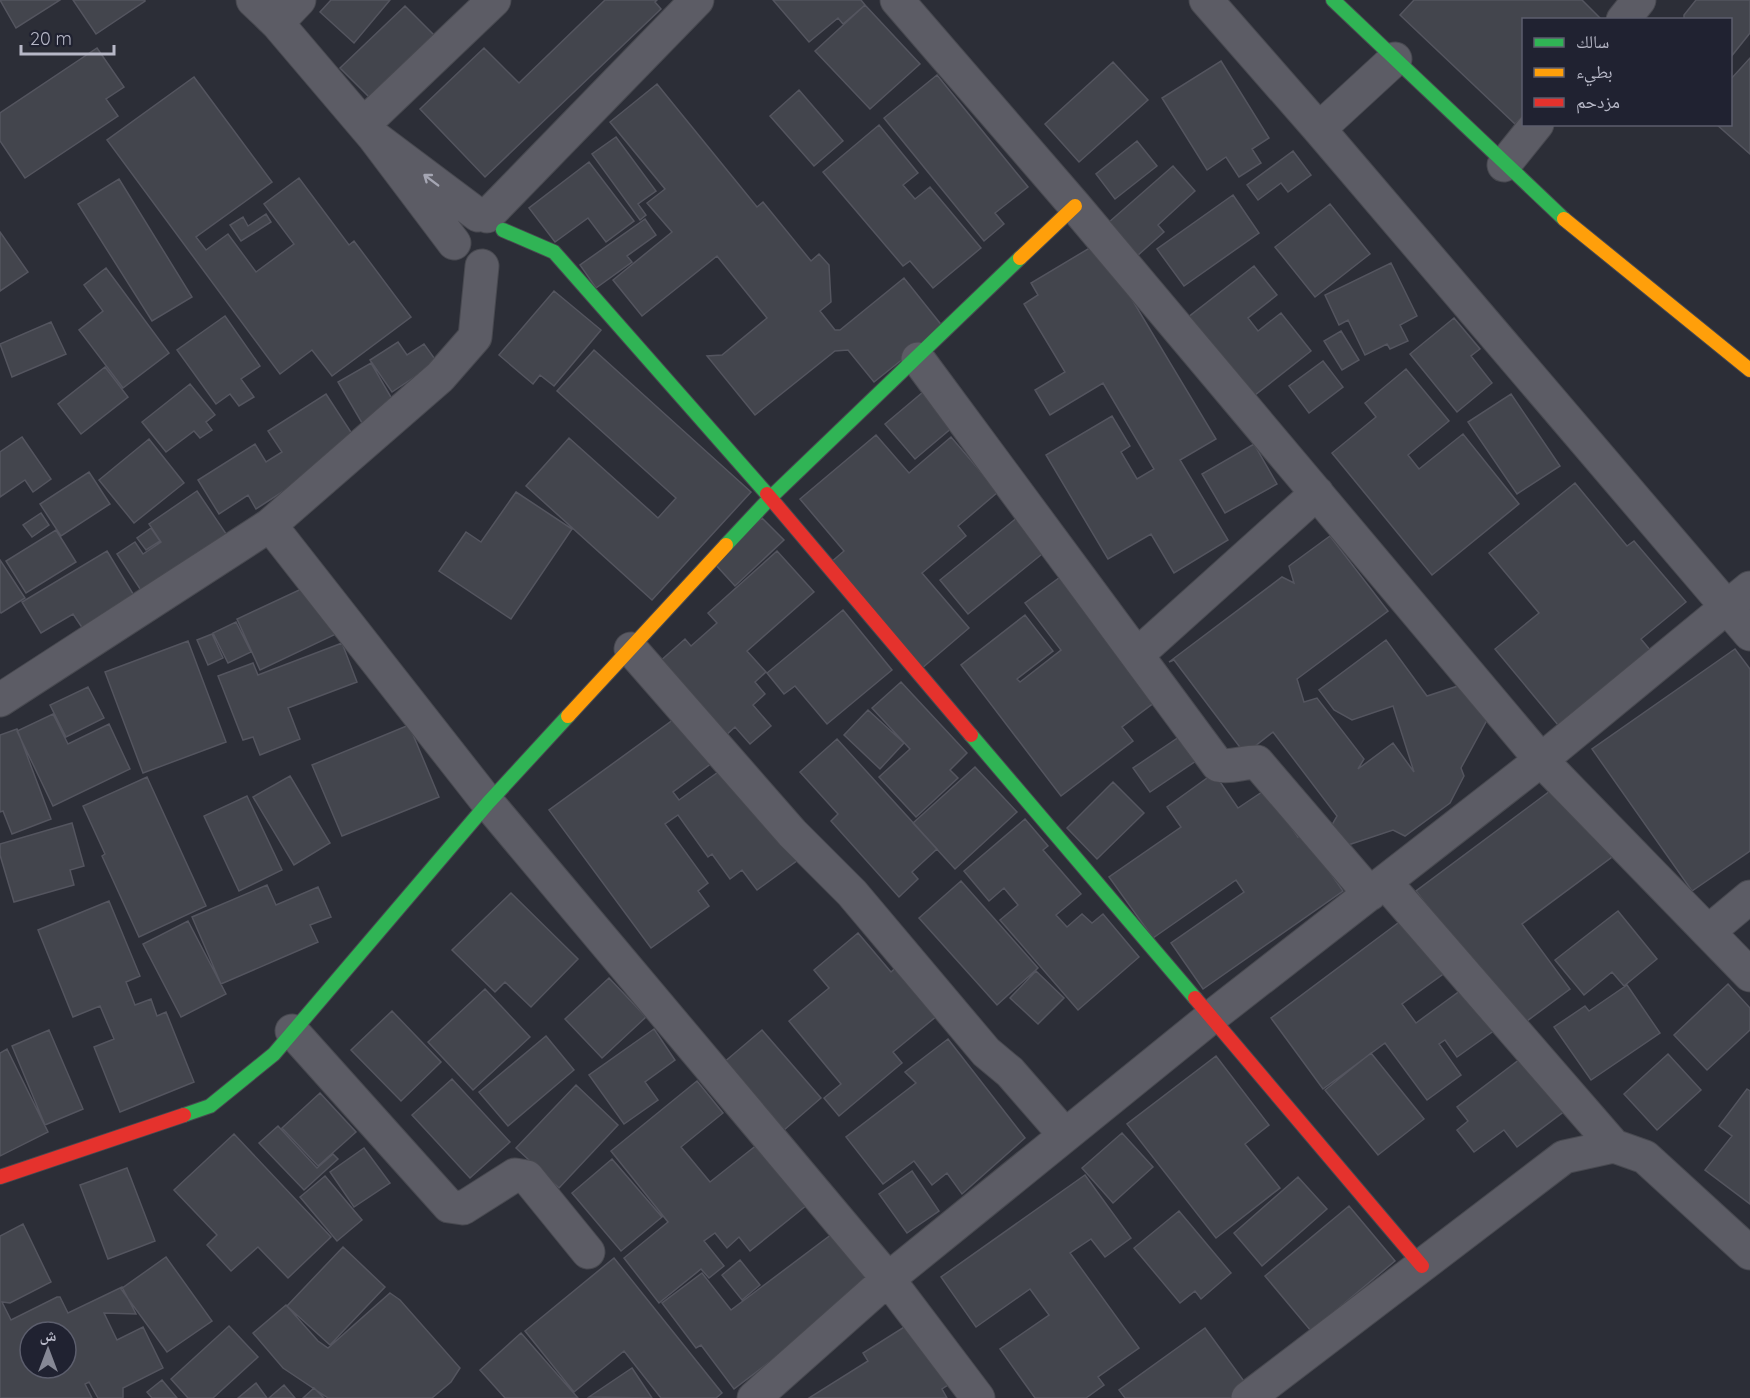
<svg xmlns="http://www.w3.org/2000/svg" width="1750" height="1398" viewBox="0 0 1750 1398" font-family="Quicksand,'Noto Naskh Arabic',sans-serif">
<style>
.building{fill:#43454d;stroke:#54555f;stroke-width:1.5;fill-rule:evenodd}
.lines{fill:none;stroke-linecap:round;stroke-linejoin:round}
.street-casing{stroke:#484950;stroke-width:35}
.fast-casing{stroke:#484950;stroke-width:16}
.slow-casing{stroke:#484950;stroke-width:16}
.jam-casing{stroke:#484950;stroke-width:16}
.street{stroke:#5c5c65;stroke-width:33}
.fast{stroke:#30b455;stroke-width:14}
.slow{stroke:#ff9f0a;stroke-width:14}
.jam{stroke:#e5322d;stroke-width:14}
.oneway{stroke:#a5a6b3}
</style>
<rect width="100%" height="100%" fill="#2c2e37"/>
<path class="building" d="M0 0H60L16 28Z
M73 0H145V1L96 34Z
M331 0H390L354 43 320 12Z
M605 0H657L655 2 661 9 485 177 420 109 484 48 519 83Z
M773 0H861L865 5 843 24 838 18 809 42Z
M1414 0H1582L1602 20H1524V115L1515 124 1400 15Z
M1696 0H1750V33L1730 58V20H1684V15Z
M865 5 920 64 870 109 815 51Z
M405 6 441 42 376 104 340 68Z
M97 48 124 87 106 99 118 116 25 178 0 141V113Z
M1750 58V154L1716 124H1730V80Z
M1221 61 1269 138 1252 149 1261 163 1239 177 1226 157 1207 170 1162 98Z
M1113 62 1148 100 1079 162 1045 124Z
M937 75 1028 187 995 213 1004 224 984 241 884 118Z
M194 77 272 182 196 237 206 250 228 234 256 272 294 244 264 204 299 178 349 245 354 241 411 317 332 376 312 350 280 374 107 140Z
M657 84 757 207 763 202 811 261 819 254 829 265 831 302 820 311 835 330H840L904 278 943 327 874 382 848 350 835 351 755 415 707 356 722 355 767 318 717 256 642 316 613 280 672 232 647 203 665 189 610 122Z
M799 90 843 141 814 166 770 116Z
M879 125 918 173 903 185 915 199 930 187 981 248 933 288 910 261 903 266 823 172Z
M616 137 656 191 638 204 646 215 640 220 592 154Z
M1137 141 1157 166 1115 199 1096 174Z
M1293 151 1311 175 1288 192 1281 183 1258 200 1247 185Z
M589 162 634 221 606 242 588 218 555 242 529 208Z
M1173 166 1195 191 1158 225 1164 232 1137 256 1108 223Z
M119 179 192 297 152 321 78 204Z
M1233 195 1259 233 1184 286 1157 249Z
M1330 204 1370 254 1315 297 1275 247Z
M266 214 271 222 241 241 230 225 243 217 248 226Z
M645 219 656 235 627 256 632 262 596 288 580 265Z
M0 232 28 272 0 291Z
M1098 243 1216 439 1180 460 1228 540 1174 573 1151 534 1108 559 1046 455 1112 416 1130 446 1121 452 1137 479 1154 469 1103 383 1050 415 1035 390 1065 372 1024 304 1038 295 1031 283Z
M1391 263 1417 316 1400 325 1408 341 1390 349 1387 344 1365 355 1348 320 1339 325 1325 295Z
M1254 266 1277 295 1248 318 1258 331 1281 313 1311 351 1250 399 1187 318Z
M106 268 169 353 123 388 79 330 103 311 84 285Z
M554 291 601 330 554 386 540 375 533 384 499 355Z
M225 316 260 366 241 379 254 397 239 406 230 394 216 404 177 350Z
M1454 318 1480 349 1471 356 1492 383 1457 412 1410 354Z
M51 322 66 354 12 377 0 344Z
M1341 331 1359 360 1342 370 1324 341Z
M398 342 407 355 424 344 437 362 392 392 370 360Z
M594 350 751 492 652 600 526 486 569 438 658 518 676 498 557 391Z
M1323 361 1343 387 1309 413 1289 386Z
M371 363 395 404 362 423 338 382Z
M105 367 128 397 81 434 58 404Z
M1406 369 1449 421 1408 455 1419 469 1463 434 1519 504 1432 575 1332 453 1376 417 1365 403Z
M190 384 215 415 206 422 212 430 200 438 194 431 166 452 142 422Z
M923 392 953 427 915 459 885 424Z
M326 394 358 443 256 509 248 495 219 514 198 480 255 444 266 462 282 452 268 431Z
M1511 394 1560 466 1517 494 1468 422Z
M876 435 909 473 951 437 998 492 958 526 966 536 922 573 969 628 921 669 830 563 844 551 800 499Z
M22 437 51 479 33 492 25 480 0 497V452Z
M149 439 184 483 134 523 99 480Z
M1254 444 1277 484 1225 513 1202 474Z
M89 472 110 504 61 536 40 504Z
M1575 483 1627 546 1634 541 1686 602 1641 639 1650 650 1558 725 1495 649 1539 613 1489 553Z
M197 491 233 544 148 601 117 554 135 542 143 554 161 542 149 524Z
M516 492 572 529 511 619 439 571 466 532 481 542Z
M1024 512 1052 546 968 614 940 580Z
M41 513 49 525 32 537 23 525Z
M762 518 784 540 735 586 714 563Z
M151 528 160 541 146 550 137 538Z
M56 530 76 562 26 593 6 561Z
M1330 536 1388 611 1297 679 1304 702 1317 698 1364 759 1358 769 1393 743 1414 772 1393 706 1352 720 1334 710 1319 690 1386 640 1427 696 1461 685 1487 720 1461 768 1464 776 1450 803 1405 836 1393 830 1342 847 1329 830 1337 816 1273 732 1245 754 1174 660 1169 662 1282 577 1294 583 1289 566Z
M107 551 141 607 89 638 73 614 41 633 22 602Z
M777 551 814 592 747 651 766 672 755 682 765 694 753 705 771 726 750 744 735 727 724 737 658 663 685 639 691 646 717 623 708 613Z
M0 560 25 598 1 613 0 612Z
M1067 572 1163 696 1122 727 1133 741 1061 796 961 665 1025 615 1053 651 1017 679 1020 682 1061 650 1025 603Z
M312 584 336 634 260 670 237 619Z
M843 610 892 670 827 724 795 686 784 694 767 673Z
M236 622 251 652 228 663 213 633Z
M212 634 223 658 208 665 197 640Z
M188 641 226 742 143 773 105 672Z
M342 643 357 682 288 708 300 739 260 755 253 737 243 740 218 676 253 663 258 675Z
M1735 649 1750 669V851L1692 891 1592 749Z
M901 682 967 753 950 770 958 778 916 817 879 777 910 749 872 708Z
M88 687 104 718 66 737 50 705Z
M868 710 904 743 880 769 844 735Z
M53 714 68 744 109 724 130 769 53 806 17 731Z
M681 714 716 760 673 792 679 800 728 765 798 860 757 890 742 870 730 879 712 854 708 857 678 815 665 824 708 883 698 891 709 906 651 948 549 810Z
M409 725 439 797 342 836 312 765Z
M17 729 51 819 12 834 3 811 0 812V735Z
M1182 735 1199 759 1150 792 1133 768Z
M837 739 937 849 912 872 918 879 899 897 831 821 838 814 800 772Z
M975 767 1017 812 955 869 913 823Z
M1214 773 1238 808 1265 790 1298 837 1303 834 1343 891 1203 989 1171 943 1244 892 1236 880 1153 938 1109 877 1181 827 1167 807Z
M290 776 330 843 294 865 253 797Z
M147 777 206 906 139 937 102 856 105 854 83 806Z
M1113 782 1144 813 1097 859 1067 828Z
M1558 785 1612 857 1522 924 1570 989 1519 1027 1416 891Z
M247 796 282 870 239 891 204 816Z
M1025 819 1048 846 1043 850 1081 894 1056 915 1067 927 1082 914 1092 923 1103 914 1139 957 1078 1010 1000 920 1018 905 1004 888 989 901 964 871Z
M72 823 84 866 70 870 74 885 14 902 0 855V844Z
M961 881 1038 968 997 1005 919 918Z
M267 885 276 905 318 887 331 917 310 925 318 942 221 984 192 917Z
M511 893 578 959 531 1007 505 982 495 992 452 950Z
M109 901 140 976 126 982 135 1005 151 999 157 1016 166 1012 194 1082 120 1112 94 1047 114 1039 100 1006 73 1017 38 930Z
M1618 911 1657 959 1624 986 1612 972 1584 995 1555 960Z
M1406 917 1446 972 1402 1004 1416 1023 1468 985 1499 1027 1457 1057 1445 1040 1439 1044 1461 1075 1427 1100 1385 1043 1323 1089 1271 1018Z
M188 921 226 994 181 1017 143 944Z
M858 933 891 972 902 962 943 1011 893 1052 902 1063 839 1116 824 1098 841 1084 789 1021 829 988 814 970Z
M1036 971 1064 998 1038 1024 1010 998Z
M609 978 646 1017 602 1058 565 1019Z
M1728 984 1750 1008V1030L1707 1070 1674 1035Z
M1627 985 1660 1033 1591 1080 1554 1027 1585 1006 1589 1011Z
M485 989 530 1037 473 1090 428 1042Z
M392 1011 441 1062 401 1101 351 1050Z
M654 1029 675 1060 645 1082 658 1100 624 1124 589 1075Z
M49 1030 83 1109 45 1125 12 1046Z
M762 1030 821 1098 776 1137 716 1069Z
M546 1036 574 1070 508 1126 479 1092Z
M948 1039 1025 1138 962 1194 947 1173 932 1185 914 1161 883 1184 846 1137 916 1083 905 1072Z
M7 1049 48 1132 0 1156V1053Z
M1371 1053 1424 1119 1378 1155 1325 1090Z
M1668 1054 1701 1090 1657 1130 1624 1094Z
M1216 1056 1269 1125 1245 1144 1280 1188 1216 1238 1127 1124Z
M1524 1056 1566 1110 1517 1147 1504 1130 1474 1152 1457 1130 1468 1121 1457 1107Z
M452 1079 510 1142 470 1178 412 1115Z
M697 1081 723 1113 681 1147 710 1182 758 1144 807 1205 750 1251 739 1237 727 1248 715 1233 704 1241 724 1266 709 1278 701 1269 659 1303 624 1258 668 1222 611 1151Z
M576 1085 618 1125 559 1188 516 1148Z
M1747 1089 1750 1091V1204L1705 1170 1732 1136 1719 1126Z
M320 1093 356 1132 318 1166 282 1128Z
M278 1126 317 1168 333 1154 338 1159 304 1190 259 1143Z
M1122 1133 1153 1167 1113 1203 1082 1168Z
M234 1134 331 1237 288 1278 258 1247 231 1271 207 1245 217 1235 174 1190Z
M364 1148 390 1183 354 1207 330 1172Z
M612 1159 662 1217 621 1251 572 1193Z
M127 1168 155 1241 108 1259 80 1185Z
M912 1171 939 1211 907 1233 879 1194Z
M1085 1175 1131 1238 1105 1257 1091 1239 1070 1253 1139 1348 1098 1377 1104 1385 1086 1398H1035L1000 1349 1049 1315 1030 1289 976 1327 941 1277Z
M325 1176 362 1220 337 1241 300 1197Z
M1298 1177 1327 1209 1262 1266 1234 1233Z
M1349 1206 1395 1261 1311 1331 1265 1276Z
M1179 1211 1231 1273 1201 1299 1195 1291 1180 1303 1134 1248Z
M23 1224 51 1282 10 1303 2 1302 11 1320 57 1297H60L68 1313 122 1287 136 1314 104 1313 117 1340 143 1327 163 1368 123 1388V1398H98L89 1382 85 1384 92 1398H0V1236ZM30 1332H66V1368H30Z
M832 1234 871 1285 734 1389 701 1345 696 1348 662 1303 702 1273 731 1310Z
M343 1247 385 1287 330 1345 287 1306Z
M166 1257 212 1321 167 1352 121 1289Z
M614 1258 722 1393 716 1398H661L624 1351 574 1392 525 1331Z
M740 1260 760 1285 742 1300 722 1275Z
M390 1293 400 1300 460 1368 451 1382 432 1398H328L283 1368 253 1333 286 1305 318 1341 328 1348Z
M912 1322 951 1383 942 1389 947 1398H809L868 1361 863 1353Z
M229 1326 258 1357 213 1398H188L171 1379Z
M1205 1328 1249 1388 1235 1398H1125L1119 1390Z
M521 1333 578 1398H505L480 1370Z
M632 1368 652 1398 589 1397Z
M162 1380 177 1398H152L147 1392Z
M256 1383 267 1398H238Z
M284 1385 295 1398H269Z
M314 1388 324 1398H303Z"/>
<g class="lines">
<defs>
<path id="street" d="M253 0 277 23 374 137
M897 0 1075 206 1541 760 1750 975
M1206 0 1319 129 1750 634
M1623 20 1639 0
M277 23 299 0
M364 124 494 0
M1319 129 1395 59
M1504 165 1537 124
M487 216 697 0
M454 243 374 137 478 215
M918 359 1218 765C1232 768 1242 762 1257 762L1370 894
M270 525 488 803 888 1279 978 1398
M631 649 792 833 852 893 986 1052 1010 1072 1065 1135
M1138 654 1317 493
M0 700 270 525 440 377 475 337 482 266
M1385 882 1614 1146
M1708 932 1750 897
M292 1031 449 1206 463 1208 515 1175 527 1177 588 1252
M754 1398 888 1279 1210 1018 1541 760 1750 588
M1248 1398 1564 1157 1614 1146 1645 1157 1750 1253"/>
<path id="fast" d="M1333 0 1564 219
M503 230 554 252 767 494
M726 545 770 498 1020 258
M971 735 1195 998
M184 1115 210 1106 274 1054 488 803 568 716"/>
<path id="slow" d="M1564 219 1750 370
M1020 258 1075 206
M568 716 726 545"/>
<path id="jam" d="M767 494 971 735
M1195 998 1422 1266
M0 1177 184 1115"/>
</defs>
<use href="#street" class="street-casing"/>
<use href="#fast" class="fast-casing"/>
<use href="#slow" class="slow-casing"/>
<use href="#jam" class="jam-casing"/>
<use href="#street" class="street"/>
<use href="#fast" class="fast"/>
<use href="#slow" class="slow"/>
<use href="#jam" class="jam"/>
</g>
<defs><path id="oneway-shaft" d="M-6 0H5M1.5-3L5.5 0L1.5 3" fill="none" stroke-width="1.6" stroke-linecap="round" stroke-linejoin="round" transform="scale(1.5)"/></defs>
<use class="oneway" href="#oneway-shaft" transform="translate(431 180) rotate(-143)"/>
<rect x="1522" y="18" width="210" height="108" fill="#202231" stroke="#5c5e6d" stroke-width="1.5"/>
<rect x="1534" y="38" width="30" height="9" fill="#30b455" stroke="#5c5e6d" stroke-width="1.5"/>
<text x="1576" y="48" font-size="18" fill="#b7b8c7">سالك</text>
<rect x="1534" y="68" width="30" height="9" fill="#ff9f0a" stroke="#5c5e6d" stroke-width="1.5"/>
<text x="1576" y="78" font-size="18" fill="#b7b8c7">بطيء</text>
<rect x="1534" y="98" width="30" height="9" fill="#e5322d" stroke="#5c5e6d" stroke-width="1.5"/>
<text x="1576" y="108" font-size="18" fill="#b7b8c7">مزدحم</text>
<g transform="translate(48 1350)"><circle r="28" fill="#202231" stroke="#5c5e6d" stroke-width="1.5"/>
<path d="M0-4.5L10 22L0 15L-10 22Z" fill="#868895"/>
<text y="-9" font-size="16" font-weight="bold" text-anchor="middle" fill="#b7b8c7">ش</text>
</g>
<path d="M21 45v9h93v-9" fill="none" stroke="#b7b8c7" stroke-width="3"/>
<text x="30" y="45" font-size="18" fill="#b7b8c7" stroke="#202231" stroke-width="4.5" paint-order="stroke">20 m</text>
</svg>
